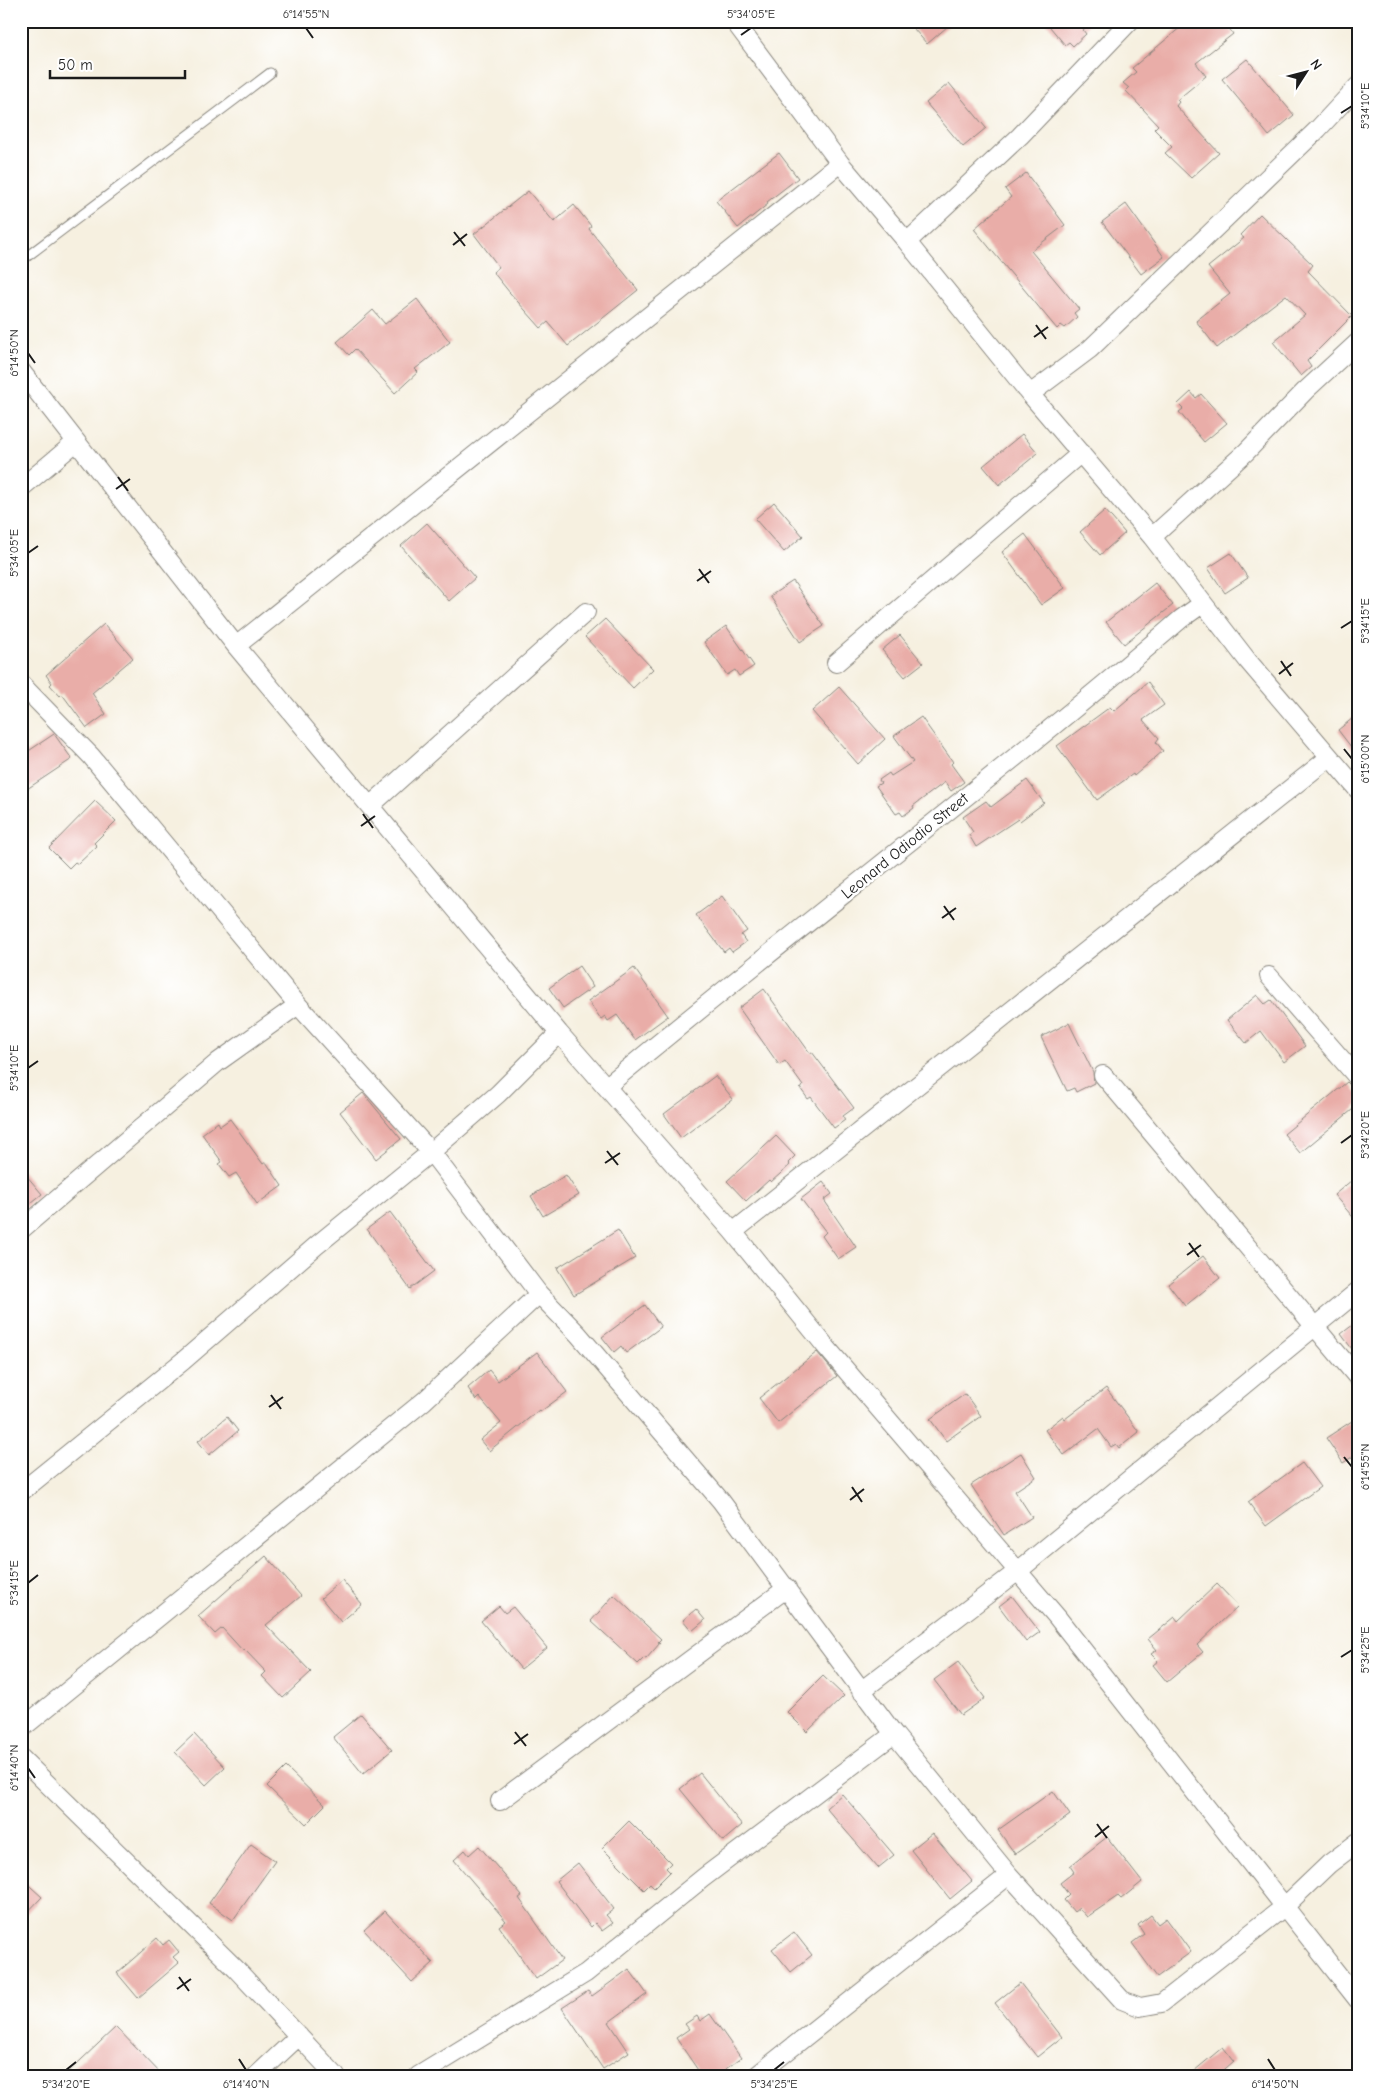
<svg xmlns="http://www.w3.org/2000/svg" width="1379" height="2097" viewBox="0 0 1379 2097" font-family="'Comic Neue',sans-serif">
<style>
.building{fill:#e9ada8}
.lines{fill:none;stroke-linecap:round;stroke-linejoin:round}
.service-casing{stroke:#89867e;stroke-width:11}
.minor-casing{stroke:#89867e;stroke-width:20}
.service{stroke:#fff;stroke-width:9}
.minor{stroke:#fff;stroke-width:18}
.ticks{fill:none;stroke:#1c1c1c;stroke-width:2}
.labels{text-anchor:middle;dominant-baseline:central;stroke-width:5;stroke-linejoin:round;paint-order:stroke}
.street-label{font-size:16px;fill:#1c1c1c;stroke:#fff}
.neatline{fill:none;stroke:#1c1c1c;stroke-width:2}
.ticks-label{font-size:12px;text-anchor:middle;fill:#1c1c1c}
</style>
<rect width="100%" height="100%" fill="#fff"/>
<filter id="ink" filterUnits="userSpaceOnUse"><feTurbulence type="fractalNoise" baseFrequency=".02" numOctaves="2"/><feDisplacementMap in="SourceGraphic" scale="10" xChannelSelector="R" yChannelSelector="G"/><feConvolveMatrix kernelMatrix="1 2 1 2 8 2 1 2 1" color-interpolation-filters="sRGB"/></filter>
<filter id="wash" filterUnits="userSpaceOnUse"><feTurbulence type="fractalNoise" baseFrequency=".0096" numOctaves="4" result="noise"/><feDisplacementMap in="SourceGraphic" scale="20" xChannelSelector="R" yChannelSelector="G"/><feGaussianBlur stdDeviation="1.12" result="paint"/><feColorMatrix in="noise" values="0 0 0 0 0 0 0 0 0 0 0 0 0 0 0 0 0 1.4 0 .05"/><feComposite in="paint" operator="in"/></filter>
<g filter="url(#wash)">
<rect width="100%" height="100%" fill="#f6f0e0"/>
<g id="blocks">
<path class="building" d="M907 21H954L927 44Z
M1045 21H1092L1083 30 1086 34 1073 46 1069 42 1065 45Z
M1188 21H1224L1233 34 1196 63 1206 76 1177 100 1179 102 1176 106 1219 153 1191 178 1165 153 1172 147 1154 129 1158 125 1126 91 1129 88 1123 83 1136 72 1132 68Z
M1247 59 1294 115 1269 136 1222 79Z
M949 83 986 128 963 147 926 103Z
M779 153 798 178 767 202 768 204 738 228 716 201Z
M1026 173 1065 225 1031 251 1079 309 1074 313 1077 317 1065 328 1061 325 1057 329 974 229 1011 197 1005 189Z
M528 191 554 222 574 205 591 226 589 229 638 290 568 346 548 322 541 328 510 293 493 272 499 267 474 234Z
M1126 204 1164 257 1141 274 1102 222Z
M1260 214 1313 265 1308 271 1352 316 1307 361 1311 367 1301 376 1273 342 1305 315 1286 295 1217 348 1196 321 1230 294 1208 267 1244 238 1240 235Z
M417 299 450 342 415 369 418 372 395 393 355 349 349 355 337 342 373 310 385 324Z
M1191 392 1196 398 1201 394 1227 423 1204 442 1179 412 1183 409 1178 404Z
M1022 434 1038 453 999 485 983 466Z
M774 502 803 536 784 552 755 519Z
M1105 510 1125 533 1100 555 1080 532Z
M427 523 475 578 449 601 401 546Z
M1025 534 1065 588 1041 605 1002 552Z
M1231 553 1248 578 1225 593 1208 568Z
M793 581 824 626 800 642 770 596Z
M1155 583 1173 605 1124 644 1106 622Z
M605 619 653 669 633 688 585 637Z
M104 624 133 658 92 693 106 714 87 728 62 694 60 696 50 685 52 683 46 675Z
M726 626 754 666 739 676 735 670 727 675 704 642Z
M900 635 923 663 905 677 882 650Z
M1148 682 1164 705 1143 720 1159 738 1156 742 1163 751 1134 776 1133 774 1097 800 1057 746 1110 707 1114 711Z
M839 687 885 739 858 764 812 711Z
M1358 714V756L1338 730Z
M921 717 953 762 951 764 964 782 951 791 945 782 913 806 914 808 903 816 900 812 896 814 876 786 881 783 879 780 889 773 891 776 913 762 894 736Z
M54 734 72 759 21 793V756Z
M1027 780 1044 803 1020 821 1018 819 976 847 969 835 973 832 963 817 986 801 991 807Z
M95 801 116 821 94 843 97 846 78 864 75 862 69 868 49 848Z
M722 896 747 931 741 935 746 942 732 952 729 948 724 952 696 915Z
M579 966 593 987 563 1008 549 988Z
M634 968 668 1016 635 1040 617 1015 608 1021 605 1016 601 1019 588 1001Z
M764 989 810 1053 812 1052 854 1108 843 1116 845 1120 834 1128 811 1097 808 1099 800 1088 803 1086 785 1061 779 1065 739 1008Z
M1257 995 1265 1004 1271 1000 1305 1046 1284 1062 1261 1031 1246 1043 1227 1020Z
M1069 1023 1093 1072 1094 1083 1076 1092 1074 1088 1067 1091 1041 1037Z
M715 1076 733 1099 681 1138 664 1114Z
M1347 1082 1358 1093V1105L1300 1153 1284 1134Z
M363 1093 401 1139 376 1159 340 1112Z
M230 1119 263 1164 266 1162 282 1186 257 1204 236 1173 229 1177 219 1164 222 1162 202 1134 218 1122 220 1126Z
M776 1136 795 1156 788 1163 790 1165 771 1182 769 1180 746 1201 727 1181Z
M21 1169 42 1194 21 1211Z
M566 1175 579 1195 543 1216 531 1196Z
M1358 1175V1223L1334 1195Z
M823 1182 832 1194 824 1200 856 1247 838 1259 822 1236 826 1232 801 1199Z
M390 1212 434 1271 410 1289 367 1229Z
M618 1230 635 1258 574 1295 557 1268Z
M1203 1256 1220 1278 1185 1306 1168 1284Z
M645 1305 661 1327 626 1353 621 1346 614 1352 602 1337Z
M1358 1321V1357L1341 1334Z
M537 1352 567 1392 540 1412 539 1410 489 1451 480 1440 501 1423 479 1397 476 1400 468 1388 489 1370 498 1381Z
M817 1352 837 1376 778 1423 759 1398Z
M1106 1388 1139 1432 1119 1448 1116 1444 1111 1447 1098 1429 1064 1455 1045 1430 1063 1416 1065 1419Z
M965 1394 981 1416 946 1441 930 1419Z
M227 1417 238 1431 209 1455 198 1441Z
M1358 1417V1453L1343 1463 1326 1438Z
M1021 1453 1036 1477 1015 1491 1032 1517 1004 1535 971 1485Z
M1302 1463 1320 1487 1266 1526 1248 1502Z
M266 1556 301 1596 266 1625 311 1672 283 1698 262 1676 266 1672 244 1649 243 1651 222 1628 215 1634 198 1616Z
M342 1580 362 1604 341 1622 321 1598Z
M1217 1584 1238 1606 1197 1645 1203 1652 1167 1682 1153 1665 1158 1661 1151 1654 1157 1650 1148 1639 1175 1617 1178 1621Z
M614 1595 661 1639 658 1642 660 1643 646 1659 644 1658 638 1664 591 1621Z
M1012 1596 1040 1632 1026 1642 999 1606Z
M499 1606 505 1613 513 1607 547 1648 521 1669 481 1621Z
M696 1609 705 1620 692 1631 683 1620Z
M958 1662 985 1698 961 1715 934 1680Z
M823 1676 844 1696 807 1732 787 1712Z
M361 1714 392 1750 363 1774 333 1737Z
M194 1734 225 1767 206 1785 175 1752Z
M286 1767 325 1805 306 1824 267 1786Z
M700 1773 742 1825 723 1841 680 1789Z
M1053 1791 1070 1815 1015 1854 998 1830Z
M842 1794 894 1855 878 1868 826 1808Z
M629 1821 671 1863 666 1868 670 1872 654 1888 650 1884 644 1890 602 1848Z
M932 1833 972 1881 950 1899 911 1850Z
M1107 1837 1142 1882 1121 1899 1118 1896 1087 1917 1079 1908 1074 1912 1064 1900 1069 1895 1060 1883 1074 1872 1070 1866Z
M251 1844 275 1861 233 1920 209 1903Z
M479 1846 522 1896 519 1898 562 1960 536 1979 499 1926 506 1921 454 1860 465 1850 469 1855Z
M578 1863 614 1909 606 1915 613 1923 602 1931 595 1923 591 1927 556 1881Z
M21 1878 42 1897 21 1919Z
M385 1911 433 1963 412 1982 364 1930Z
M1151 1915 1158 1924 1166 1918 1191 1952 1157 1977 1132 1943 1144 1934 1138 1925Z
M794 1932 812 1955 791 1972 772 1949Z
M157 1938 163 1945 169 1940 179 1952 173 1957 179 1963 138 1998 117 1973Z
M629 1969 647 1994 609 2022 629 2052 603 2069 562 2008 588 1991 592 1996Z
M1020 1983 1062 2037 1037 2057 995 2003Z
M710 2014 741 2058 716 2076H702L676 2038 689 2029 685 2024 697 2016 700 2021Z
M116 2027 163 2076H64Z
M1223 2047 1234 2061 1217 2076H1188Z"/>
</g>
</g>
<g filter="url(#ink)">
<use href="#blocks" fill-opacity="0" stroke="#89867e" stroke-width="1"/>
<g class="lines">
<defs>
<path id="service" d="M21 261 270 73"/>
<path id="minor" d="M734 21 840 163 907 242 1030 394 1152 537 1248 661 1358 790
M907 242 1020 136 1130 21
M21 371 236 646 559 1033 733 1232 827 1348 1057 1617 1358 2000
M1030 394 1090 349 1318 129 1358 86
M21 488 76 442
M1152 537 1246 452 1305 391 1358 342
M236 646 840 163
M836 663 1081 453
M21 684 91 756 298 1005
M370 806 586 612
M1269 976 1358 1078
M1103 1075 1358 1378
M607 1086C796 928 994 780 1181 619L1202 604
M21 1230 218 1062 298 1005 431 1152 539 1294
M733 1232 1330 757
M21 1492 183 1361 317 1245 431 1152 498 1094 559 1033
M861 1691 1018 1571 1358 1291
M21 1729 424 1401 539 1294 578 1334 721 1501 894 1734 1009 1875 756 2076
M21 1758 236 1969 336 2076
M500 1801 787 1588
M1009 1875 1122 2000 1140 2007 1162 2003 1284 1907 1329 1864 1358 1842
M256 2076 299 2036
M418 2076 586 1973 703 1878 894 1734"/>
</defs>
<use href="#service" class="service-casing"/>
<use href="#minor" class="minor-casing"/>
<use href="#service" class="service"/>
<use href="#minor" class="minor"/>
</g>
</g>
<path class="ticks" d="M306 28 313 38M741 35 751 28M1341 113 1352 106M454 232 465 246M453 245 467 234M1036 325 1046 339M1034 337 1048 327M28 353 35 363M118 477 128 491M116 489 130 479M28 553 38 546M699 569 709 583M697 581 711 571M1341 628 1352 621M1281 661 1291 676M1279 674 1293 663M1344 749 1352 759M363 814 373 828M361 826 375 816M944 906 954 920M942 918 956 908M28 1068 38 1061M1341 1143 1352 1135M607 1151 618 1165M605 1163 620 1153M1189 1243 1199 1257M1187 1255 1201 1245M271 1395 281 1409M269 1407 283 1397M1344 1457 1352 1467M852 1487 862 1502M850 1500 864 1489M28 1583 38 1575M1341 1657 1352 1650M515 1732 526 1746M514 1744 528 1734M28 1768 35 1778M1097 1824 1107 1838M1095 1837 1109 1826M179 1977 189 1991M177 1989 191 1979M239 2059 246 2070M1268 2059 1275 2070M66 2070 76 2062M774 2070 784 2062"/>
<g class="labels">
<g class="street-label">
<text transform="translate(905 846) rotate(-39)">Leonard Odiodio Street</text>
</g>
</g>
<rect width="1379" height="2097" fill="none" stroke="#fff" stroke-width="55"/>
<g transform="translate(1306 72) rotate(54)" stroke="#ffffff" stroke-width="4" paint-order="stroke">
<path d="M0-4L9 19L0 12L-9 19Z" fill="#1c1c1c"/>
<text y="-8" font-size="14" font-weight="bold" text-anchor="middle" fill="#1c1c1c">N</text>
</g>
<path d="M50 70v8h135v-8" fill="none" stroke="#1c1c1c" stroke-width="2.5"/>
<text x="58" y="70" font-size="15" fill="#1c1c1c" stroke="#ffffff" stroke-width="4" paint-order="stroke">50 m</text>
<rect x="28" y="28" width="1324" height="2042" class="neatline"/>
<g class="ticks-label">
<text x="306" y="18">6°14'55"N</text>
<text x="751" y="18">5°34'05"E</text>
<text transform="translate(1365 106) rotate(-90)" y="4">5°34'10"E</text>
<text transform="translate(14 353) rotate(-90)" y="4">6°14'50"N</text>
<text transform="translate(14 553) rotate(-90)" y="4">5°34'05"E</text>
<text transform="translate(1365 621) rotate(-90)" y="4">5°34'15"E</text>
<text transform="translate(1365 759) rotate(-90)" y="4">6°15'00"N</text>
<text transform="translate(14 1068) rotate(-90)" y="4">5°34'10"E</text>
<text transform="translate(1365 1135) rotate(-90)" y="4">5°34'20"E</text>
<text transform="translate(1365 1467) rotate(-90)" y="4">6°14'55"N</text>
<text transform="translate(14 1583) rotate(-90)" y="4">5°34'15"E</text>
<text transform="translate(1365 1650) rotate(-90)" y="4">5°34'25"E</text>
<text transform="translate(14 1768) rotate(-90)" y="4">6°14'40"N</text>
<text x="66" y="2088">5°34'20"E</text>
<text x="246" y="2088">6°14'40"N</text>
<text x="774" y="2088">5°34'25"E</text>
<text x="1275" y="2088">6°14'50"N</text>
</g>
</svg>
